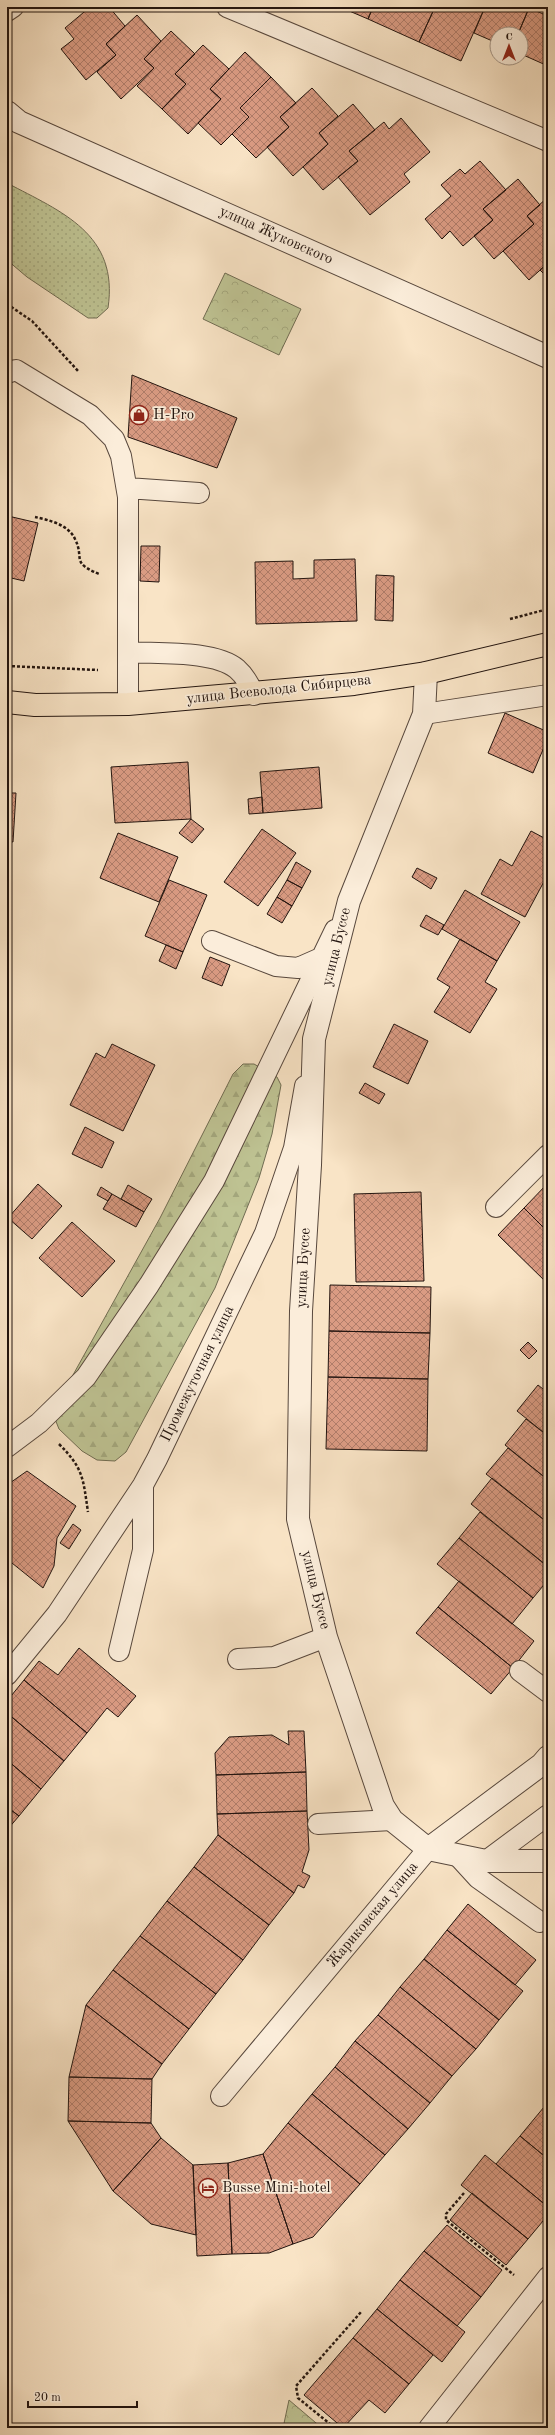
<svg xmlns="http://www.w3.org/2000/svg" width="555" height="2435" viewBox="0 0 555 2435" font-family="'Old Standard TT',serif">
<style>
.grass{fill:url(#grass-dots);stroke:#706c52}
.forest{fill:url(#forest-firs);stroke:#706c52}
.park{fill:url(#park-crowns);stroke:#706c52}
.building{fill:url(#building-cross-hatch);stroke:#22140f}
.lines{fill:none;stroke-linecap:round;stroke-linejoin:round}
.lane-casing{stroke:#58483d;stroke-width:22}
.street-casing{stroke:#58483d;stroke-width:24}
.primary-casing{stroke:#22140f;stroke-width:24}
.path{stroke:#22140f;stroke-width:2.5;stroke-dasharray:3 2;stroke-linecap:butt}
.lane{stroke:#fbedda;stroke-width:20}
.street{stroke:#fbedda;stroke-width:22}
.primary{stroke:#f9e4c6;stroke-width:22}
.labels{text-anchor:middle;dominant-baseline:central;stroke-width:3.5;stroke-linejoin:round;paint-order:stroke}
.street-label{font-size:15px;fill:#22140f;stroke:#fbedda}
.poi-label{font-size:15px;fill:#22140f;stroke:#fbedda;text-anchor:start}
</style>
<defs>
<pattern id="grass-dots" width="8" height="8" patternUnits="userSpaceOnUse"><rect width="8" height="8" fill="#bfc494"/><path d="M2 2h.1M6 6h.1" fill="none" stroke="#a4a87e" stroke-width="1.8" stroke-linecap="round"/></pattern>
<pattern id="forest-firs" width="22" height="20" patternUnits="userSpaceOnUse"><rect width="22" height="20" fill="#bfc494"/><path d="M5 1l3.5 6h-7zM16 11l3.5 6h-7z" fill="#a4a87e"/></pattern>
<pattern id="park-crowns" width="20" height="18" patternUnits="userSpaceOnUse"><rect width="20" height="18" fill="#bfc494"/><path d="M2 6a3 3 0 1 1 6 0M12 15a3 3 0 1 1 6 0" fill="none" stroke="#a4a87e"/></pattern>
<pattern id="building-cross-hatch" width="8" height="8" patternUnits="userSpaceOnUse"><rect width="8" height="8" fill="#da9b83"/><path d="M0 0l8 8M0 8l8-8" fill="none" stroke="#b07d6a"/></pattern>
</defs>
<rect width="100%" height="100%" fill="#f9e4c6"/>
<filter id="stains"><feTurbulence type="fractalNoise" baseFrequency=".005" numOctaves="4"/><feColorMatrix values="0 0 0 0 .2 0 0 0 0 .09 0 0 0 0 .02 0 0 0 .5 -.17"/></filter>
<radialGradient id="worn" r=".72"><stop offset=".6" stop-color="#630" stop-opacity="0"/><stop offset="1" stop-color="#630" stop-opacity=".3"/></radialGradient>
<path class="grass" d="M7 183C62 212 119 234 108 308L97 318H88L27 277 7 260Z"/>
<path class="forest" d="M243 1064H254L277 1077 281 1085 272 1134 259 1178 215 1288 126 1452 115 1461 97 1460 82 1451 59 1429 55 1419 63 1393 160 1218 233 1074Z"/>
<path class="park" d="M225 273 301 309 279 355 203 319Z
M289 2400 322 2428H283Z"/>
<path class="building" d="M90 7H109L125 26 106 44 116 55 86 80 61 49 74 39 65 28Z
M340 7H373L368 19Z
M373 7H435L419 42 368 19Z
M435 7H485L461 61 419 42Z
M485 7H528L529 8 518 34H497V43L474 33Z
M529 8 548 16V66L521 54V34H518Z
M137 15 161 41 144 59 154 68 121 99 97 72 116 55 106 44Z
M171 31 195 54 175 74 186 84 162 109 137 86 154 68 144 59Z
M203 45 229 69 210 89 221 99 188 134 162 109 186 84 175 74Z
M245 52 271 77 240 108 249 117 221 145 198 123 221 99 210 89Z
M271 77 296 103 280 117 289 127 256 158 232 134 249 117 240 108Z
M312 88 338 116 319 133 328 144 293 176 267 147 289 127 280 117Z
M353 104 375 130 349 151 358 161 323 190 303 167 328 144 319 133Z
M401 118 430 152 404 174 410 182 370 215 338 177 358 161 349 151 384 122 389 129Z
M480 161 506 190 483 209 493 220 463 246 450 231 442 239 425 219 451 196 441 185 460 169 465 174Z
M518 179 540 205 527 216 534 224 494 259 474 236 493 220 483 209Z
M548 197V263L529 280 503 251 534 224 527 216Z
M548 263V278L540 270Z
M132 375 237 418 217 468 128 437Z
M7 501 11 502 8 516 38 523 24 581 7 577Z
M141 546H160L159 582 140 581Z
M355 559 357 621 256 624 255 562 293 561V579L314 578V560Z
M376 575 394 576 393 621 375 620Z
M505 713 548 732V738L533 773 488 753Z
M188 762 191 819 115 823 111 767Z
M319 767 322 808 263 813 260 772Z
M7 793H16L13 842 7 841Z
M262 797 263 813 249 814 248 799Z
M191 819 204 829 192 843 179 833Z
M262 829 296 853 258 906 224 882Z
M531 831 548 840V874L525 917 481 894 500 859 512 866Z
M118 833 178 857 159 902 100 878Z
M296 862 311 871 302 888 287 880Z
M417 868 437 878 431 889 412 877Z
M169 880 207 895 183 952 145 936Z
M287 880 302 888 292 906 277 897Z
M465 890 520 922 497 961 442 929Z
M277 897 292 906 282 923 267 914Z
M426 915 444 925 438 935 420 926Z
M460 939 497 961 485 982 497 989 470 1033 434 1012 450 987 437 979Z
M166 945 183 952 176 969 159 961Z
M210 957 230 965 222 986 202 978Z
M394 1024 428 1041 408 1084 373 1067Z
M112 1044 155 1065 123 1131 70 1105 96 1053 105 1058Z
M365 1083 385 1094 379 1104 359 1093Z
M85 1127 114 1142 102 1168 72 1154Z
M548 1183V1232L524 1208Z
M38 1184 62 1206 32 1239 8 1218Z
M128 1185 152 1199 144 1212 121 1199Z
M101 1187 112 1194 108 1201 97 1195Z
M421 1192 424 1281 356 1282 354 1194Z
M112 1194 144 1212 136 1227 103 1209Z
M524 1208 548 1232V1284L498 1235Z
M72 1222 115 1261 82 1297 39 1258Z
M330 1285 431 1287 430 1333 329 1331Z
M329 1331 430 1333 428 1379 328 1377Z
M528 1342 537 1351 529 1359 520 1350Z
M328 1377 428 1379 427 1451 326 1449Z
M538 1385 548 1393V1436L517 1411Z
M526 1419 548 1436V1480L505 1445Z
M508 1448 548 1480V1523L486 1474Z
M27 1471 76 1506 57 1538 54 1566 43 1588 7 1559V1485Z
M492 1478 548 1523V1562L546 1565 471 1504Z
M480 1512 548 1567V1580L533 1598 459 1538Z
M73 1524 81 1530 69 1549 60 1543Z
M459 1538 533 1598 512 1624 437 1564Z
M459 1581 534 1641 513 1668 438 1607Z
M438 1607 513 1668 491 1694 416 1633Z
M79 1648 136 1696 118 1717 107 1708 87 1733 24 1680 39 1661 58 1675Z
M24 1680 87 1733 64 1761 7 1713V1701Z
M7 1713 64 1761 41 1789 7 1760Z
M288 1731H304L306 1772 216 1775 215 1753 229 1737 272 1735 289 1745Z
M7 1760 41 1789 19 1816 7 1807Z
M306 1772 307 1811 217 1814 216 1775Z
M7 1807 19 1816 7 1830Z
M307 1811 309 1850 302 1872 310 1876 304 1888 298 1885 294 1893 218 1835 217 1814Z
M218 1835 294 1893 269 1925 194 1867Z
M194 1867 269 1925 243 1960 167 1901Z
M167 1901 243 1960 216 1994 140 1936Z
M468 1904 536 1960 515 1985 447 1930Z
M447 1930 523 1991 499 2020 424 1959Z
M140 1936 216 1994 189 2029 113 1970Z
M424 1959 499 2020 476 2049 400 1987Z
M113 1970 189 2029 162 2064 86 2005Z
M400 1987 476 2049 452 2076 378 2015Z
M86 2005 162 2064 152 2079 69 2077Z
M378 2015 452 2076 430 2103 355 2041Z
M355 2041 430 2103 408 2129 335 2067Z
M335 2067 408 2129 385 2155 312 2094Z
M69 2077 152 2079 151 2123 68 2121Z
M312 2094 385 2155 360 2184 288 2123Z
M544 2107 548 2110V2159L520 2136Z
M68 2121 151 2123 161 2138 113 2191Z
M288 2123 360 2184 313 2237 293 2244 263 2154Z
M520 2136 548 2159V2207L496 2164Z
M161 2138 193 2165 196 2235 151 2224 113 2191Z
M263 2154 293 2244 269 2253 232 2254 228 2163Z
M485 2155 548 2207V2215L528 2239 461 2185Z
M228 2163 232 2254 197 2256 193 2165Z
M472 2193 528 2239 506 2265 450 2220Z
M447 2225 502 2270 481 2297 424 2251Z
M424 2251 481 2297 457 2326 400 2280Z
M400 2280 465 2332 442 2362 377 2309Z
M377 2309 433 2355 409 2384 353 2338Z
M353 2338 409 2384 385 2413 369 2400 343 2428 304 2395Z"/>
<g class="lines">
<defs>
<path id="lane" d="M227 7 548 141
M7 11 13 7
M7 373 16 370 90 415 114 439 121 456 128 497V704
M127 488 199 493
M128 652C158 654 214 650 237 669 245 676 250 685 254 695
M424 714 548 695
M212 941 276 966 298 968 323 957
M496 1207 548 1155
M7 1447 39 1423 86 1377 149 1285 214 1181 335 930
M119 1651 143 1550V1485
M238 1659 274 1657 326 1637
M520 1671 548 1692
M7 1675 57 1614 143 1485 157 1459 265 1233 294 1148 305 1086
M318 1824 392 1820
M457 1855 478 1878 540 1922
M486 1861 548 1815
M221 2096 428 1849
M429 2428 548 2277"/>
<path id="street" d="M7 112 19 122 548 357
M426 673 424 714 349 901 314 1039 310 1165 301 1311 298 1519 326 1637 383 1806 392 1820 428 1849 486 1861H548
M428 1849 542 1764 548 1757"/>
<path id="primary" d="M7 702 35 705 128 704 354 684 426 673 548 644"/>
</defs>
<use href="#lane" class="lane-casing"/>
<use href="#street" class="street-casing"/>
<use href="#primary" class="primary-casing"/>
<path class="path" d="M7 304 32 321 79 372
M35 517C48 520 68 524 75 539 85 559 70 562 99 574
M510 619 548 609
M7 666 98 670
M59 1444C84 1469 83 1479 88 1512
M464 2193 446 2214V2220L514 2275
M335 2428 298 2398 296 2386 361 2312"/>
<use href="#lane" class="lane"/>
<use href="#street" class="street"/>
<use href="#primary" class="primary"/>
</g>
<defs>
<symbol id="shop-ring" viewBox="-11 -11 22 22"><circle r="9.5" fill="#fbedda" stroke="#8f2418" stroke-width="1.5"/><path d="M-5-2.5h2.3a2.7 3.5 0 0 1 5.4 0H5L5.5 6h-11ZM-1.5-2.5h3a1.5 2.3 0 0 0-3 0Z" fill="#8f2418"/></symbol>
<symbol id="hotel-ring" viewBox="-11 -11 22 22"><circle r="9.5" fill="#fbedda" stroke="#8f2418" stroke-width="1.5"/><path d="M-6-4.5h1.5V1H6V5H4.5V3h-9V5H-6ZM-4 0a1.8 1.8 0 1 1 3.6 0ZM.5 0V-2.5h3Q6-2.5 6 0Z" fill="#8f2418"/></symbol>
</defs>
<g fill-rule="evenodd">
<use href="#shop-ring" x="128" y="404" width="22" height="22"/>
<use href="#hotel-ring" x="197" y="2177" width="22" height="22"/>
</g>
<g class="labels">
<g class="street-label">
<text transform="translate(276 236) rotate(24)">улица Жуковского</text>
<text transform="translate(279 690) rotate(-6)">улица Всеволода Сибирцева</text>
<text transform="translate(337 947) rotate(-76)">улица Буссе</text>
<text transform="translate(304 1268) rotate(-87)">улица Буссе</text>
<text transform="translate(198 1374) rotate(-64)">Промежуточная улица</text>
<text transform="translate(315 1590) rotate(76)">улица Буссе</text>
<text transform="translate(373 1915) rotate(-50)">Жариковская улица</text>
</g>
<g class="poi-label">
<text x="153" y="415">H-Pro</text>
<text x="222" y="2188">Busse Mini-hotel</text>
</g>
</g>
<rect width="555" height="2435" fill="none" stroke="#f9e4c6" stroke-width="24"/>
<rect x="8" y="8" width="539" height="2419" fill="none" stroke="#22140f" stroke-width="2"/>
<rect x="12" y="12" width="531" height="2411" fill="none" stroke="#22140f"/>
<g transform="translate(509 46)"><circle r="19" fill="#fbedda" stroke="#a49689"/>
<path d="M0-3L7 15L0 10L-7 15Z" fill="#8f2418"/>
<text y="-6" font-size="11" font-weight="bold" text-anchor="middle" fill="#22140f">С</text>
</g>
<path d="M28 2401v6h109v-6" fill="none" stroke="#22140f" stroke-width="2"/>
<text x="34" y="2401" font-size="12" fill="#22140f" stroke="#fbedda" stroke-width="3" paint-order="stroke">20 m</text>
<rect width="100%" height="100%" filter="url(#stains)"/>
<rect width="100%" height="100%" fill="url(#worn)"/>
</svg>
